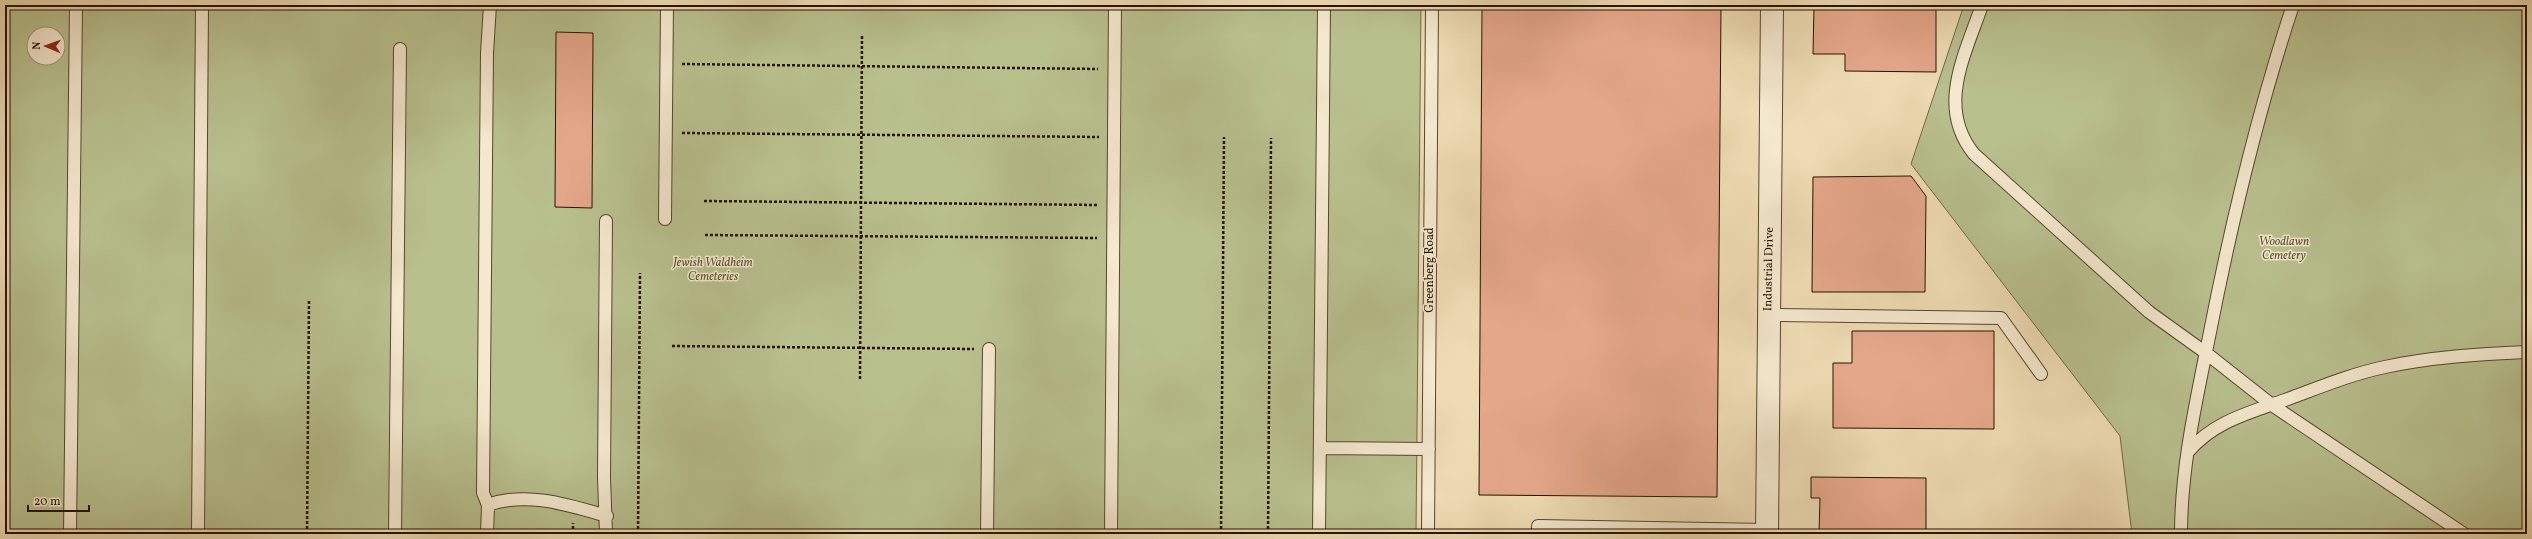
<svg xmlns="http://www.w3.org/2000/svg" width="2532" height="539" viewBox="0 0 2532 539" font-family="Vollkorn,serif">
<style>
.green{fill:#b8c08e;stroke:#706a47;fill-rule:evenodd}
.building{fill:#e5a78a;stroke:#271300}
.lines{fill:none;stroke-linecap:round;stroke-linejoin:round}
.service-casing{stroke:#59452d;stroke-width:14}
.minor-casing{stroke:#59452d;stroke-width:24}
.path{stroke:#271300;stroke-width:2.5;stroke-dasharray:3 2;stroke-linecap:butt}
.service{stroke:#f4e8ce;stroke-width:12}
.minor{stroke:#f4e8ce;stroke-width:22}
.labels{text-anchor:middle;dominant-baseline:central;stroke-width:3;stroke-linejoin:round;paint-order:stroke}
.park-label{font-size:12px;font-style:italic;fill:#5a5032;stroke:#f4e8ce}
.street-label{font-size:12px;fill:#271300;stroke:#f4e8ce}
</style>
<rect width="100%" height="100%" fill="#eedbb3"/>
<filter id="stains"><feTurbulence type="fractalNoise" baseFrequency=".005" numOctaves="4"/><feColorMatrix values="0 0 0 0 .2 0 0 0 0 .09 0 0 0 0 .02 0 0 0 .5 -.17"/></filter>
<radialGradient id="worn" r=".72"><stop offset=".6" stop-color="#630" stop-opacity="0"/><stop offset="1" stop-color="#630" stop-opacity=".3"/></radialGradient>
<path class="green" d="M5 5H1421L1416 534H5ZM34 34H58V58H34Z
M1964 5H2527V534H2132L2120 436 1911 164Z"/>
<path class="building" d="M1482 5H1721L1717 497 1479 495Z
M1814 5H1936V72L1845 71V54H1813Z
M556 32 593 33 592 208 555 207Z
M1911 176 1926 196 1925 292H1812L1813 177Z
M1852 331H1994V429L1833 428V363H1852Z
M1811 477 1926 478V534H1819L1820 498H1811Z"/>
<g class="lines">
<defs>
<path id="service" d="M1982 5C1965 55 1936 107 1974 154L2149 312 2206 353 2272 405 2464 534
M665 219 667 5
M606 221 604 477 606 534
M1769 315 2001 318 2041 374
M1320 448 1429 449
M2188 452C2213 422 2248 413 2285 400 2318 388 2351 374 2385 367 2431 357 2480 354 2527 352
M488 505 483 493 487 53 490 5
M70 534 76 5
M198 534 202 5
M395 534 400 49
M487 534 488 505C526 491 569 505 607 516
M987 534 989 349
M1111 534 1115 5
M1319 534 1324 5
M1428 534 1432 5
M1538 534V526L1767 530
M2181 534C2181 467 2196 402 2209 337 2231 224 2257 114 2293 5"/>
<path id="minor" d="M1767 534 1772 5"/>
</defs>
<use href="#service" class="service-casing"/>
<use href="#minor" class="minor-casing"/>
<path class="path" d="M682 64 1098 69
M682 133 1099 137
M704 201 1097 205
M705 235 1097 238
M672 346 974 349
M860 379 862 35
M307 534 309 300
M573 534V523
M638 534 640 273
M1221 534 1224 137
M1268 534 1271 138"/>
<use href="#service" class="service"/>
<use href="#minor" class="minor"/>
</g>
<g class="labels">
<g class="park-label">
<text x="2284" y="242">Woodlawn<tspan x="2284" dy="14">Cemetery</tspan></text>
<text x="713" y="263">Jewish Waldheim<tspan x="713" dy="14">Cemeteries</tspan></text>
</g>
<g class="street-label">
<text transform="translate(1769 269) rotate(-89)">Industrial Drive</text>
<text transform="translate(1430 270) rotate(-90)">Greenberg Road</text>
</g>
</g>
<rect width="2532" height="539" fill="none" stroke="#eedbb3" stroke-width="20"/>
<rect x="6" y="6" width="2520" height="527" fill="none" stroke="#271300" stroke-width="2"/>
<rect x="10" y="10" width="2512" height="519" fill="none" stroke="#271300"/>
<g transform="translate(46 46) rotate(272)"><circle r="19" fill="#f4e8ce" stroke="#a2937c"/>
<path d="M0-3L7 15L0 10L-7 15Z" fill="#8f2418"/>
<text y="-6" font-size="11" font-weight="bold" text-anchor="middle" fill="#271300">N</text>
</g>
<path d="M28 505v6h61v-6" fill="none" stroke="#271300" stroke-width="2"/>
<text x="34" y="505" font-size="12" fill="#271300" stroke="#f4e8ce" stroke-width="3" paint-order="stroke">20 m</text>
<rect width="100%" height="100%" filter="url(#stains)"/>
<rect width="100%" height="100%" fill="url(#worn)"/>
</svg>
